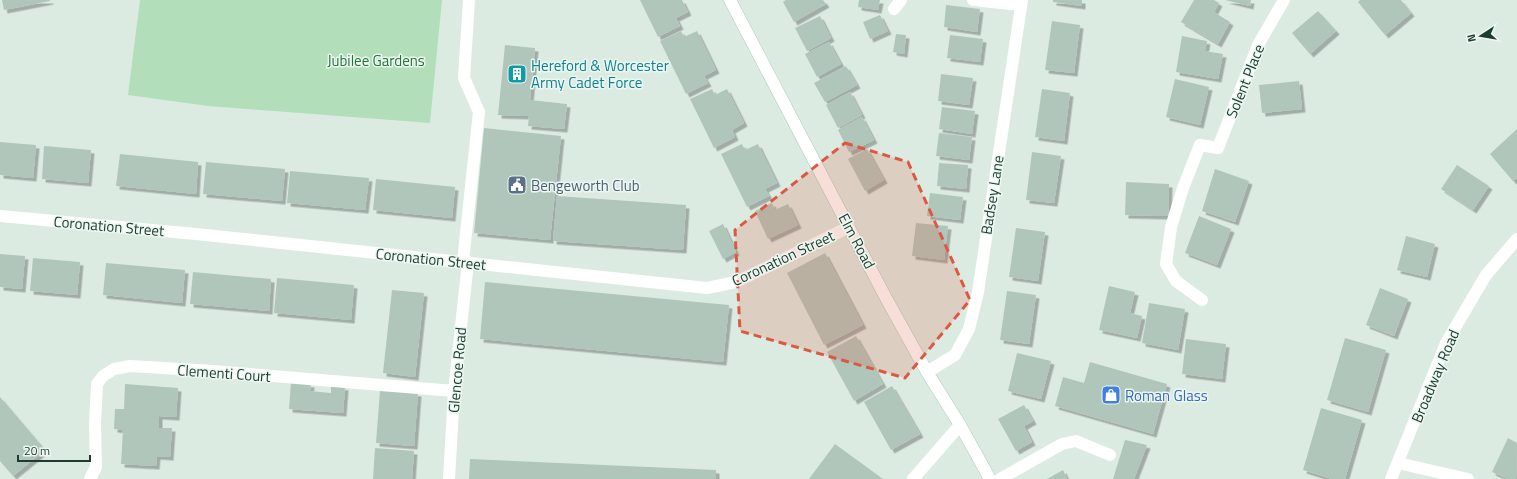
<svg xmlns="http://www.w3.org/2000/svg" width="1517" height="479" viewBox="0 0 1517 479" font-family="'Titillium Web',sans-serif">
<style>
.green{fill:#b2dfb9}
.building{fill:#b1c6bb;filter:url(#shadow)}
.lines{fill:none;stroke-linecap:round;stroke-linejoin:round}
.secondary-casing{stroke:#aeccbd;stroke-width:13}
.service{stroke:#fff;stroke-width:12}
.minor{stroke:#fff;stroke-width:12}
.tertiary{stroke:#fff;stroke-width:12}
.secondary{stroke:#fff;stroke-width:12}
.marked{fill:#dd5843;fill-opacity:0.2;stroke:#dd5843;stroke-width:3;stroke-dasharray:8 5;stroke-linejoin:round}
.labels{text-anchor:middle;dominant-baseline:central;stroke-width:3;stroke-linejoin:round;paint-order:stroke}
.park-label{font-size:15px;fill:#237639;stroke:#edf7f1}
.culture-label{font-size:15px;fill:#0d838f;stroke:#edf7f1;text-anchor:start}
.street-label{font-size:15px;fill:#1d3b2f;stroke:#edf7f1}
.service-label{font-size:15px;fill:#4e5e75;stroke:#edf7f1;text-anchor:start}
.shop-label{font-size:15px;fill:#366cbe;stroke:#edf7f1;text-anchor:start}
</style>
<defs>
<filter id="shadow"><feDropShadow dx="3.5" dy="3.5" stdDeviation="0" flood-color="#0004"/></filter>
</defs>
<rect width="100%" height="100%" fill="#dcebe2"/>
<path class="green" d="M140 0H442L430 123 208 106 128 95Z"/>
<path class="building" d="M2 0H50V1L4 10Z
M640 0H682L688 12 676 18 680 26 658 37Z
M786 0H823L826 4 794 22 783 2Z
M859 0H880L878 10 858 7Z
M1053 0H1082V6L1053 2Z
M1194 0H1214L1219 3 1214 12 1230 22 1218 44 1181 22Z
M1225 0H1251L1250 6Z
M1360 0H1401L1411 13 1385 35 1358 2Z
M946 5 980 9 977 32 944 27Z
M1318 11 1336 31 1310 54 1292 33Z
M880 15 888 31 870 39 863 22Z
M820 16 831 38 807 51 795 28Z
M1052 21 1080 25 1074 73 1045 70Z
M681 31 684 37 697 31 716 70 704 76 708 83 686 94 660 41Z
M896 34 906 35 904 54 893 52Z
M950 35 983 39 980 62 947 58Z
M1182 36 1207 41 1205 51 1223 54 1218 79 1176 72Z
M829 42 841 64 817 77 805 54Z
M505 45 535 48 530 100 567 104 564 129 528 126 529 116 498 115Z
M846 66 857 85 825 102 814 83Z
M941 74 973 78 969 105 938 101Z
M1175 79 1209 87 1200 125 1166 117Z
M1299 81 1302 109 1262 113 1259 85Z
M712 89 715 95 727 89 744 123 732 130 735 137 714 148 690 99Z
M1042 89 1070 93 1064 141 1035 137Z
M850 92 862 115 838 128 826 105Z
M942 107 975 111 972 134 939 129Z
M862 117 874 140 849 152 838 130Z
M484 128 561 136 550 240 474 233Z
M1517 129V178L1513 181 1490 154Z
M939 133 972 137 969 160 936 156Z
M0 142 36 145 33 178 0 175Z
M742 144 745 150 758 144 777 183 765 189 769 196 747 207 721 154Z
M44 146 91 150 88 183 42 179Z
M867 149 884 180 865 191 848 159Z
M1032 152 1061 156 1054 203 1026 200Z
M120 154 198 162 196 194 116 186Z
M206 162 285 169 282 201 203 194Z
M939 163 968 165 966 189 937 186Z
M1457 165 1489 186 1473 210 1441 189Z
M1215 169 1249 181 1235 222 1202 211Z
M290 171 369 178 365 210 287 203Z
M376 179 455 187 452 218 373 210Z
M1126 182 1169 184 1168 216 1125 215Z
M930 193 963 197 960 220 927 216Z
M557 196 686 205 683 250 553 241Z
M772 203 775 210 788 204 798 225 768 239 755 211Z
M1199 216 1231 229 1217 265 1185 253Z
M916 223 948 226 944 260 912 256Z
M723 224 736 252 723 259 709 231Z
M1016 228 1045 232 1038 281 1009 277Z
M1406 236 1435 244 1427 277 1397 270Z
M825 253 863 325 824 345 787 273Z
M0 254 25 256 22 289 0 287Z
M33 258 80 262 77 295 30 291Z
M106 263 185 270 182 303 103 295Z
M193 272 271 279 269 311 190 304Z
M277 278 354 285 351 320 274 313Z
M485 282 729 305 723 362 480 339Z
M1109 286 1135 292 1130 313 1142 316 1137 338 1099 330Z
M1380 288 1408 299 1394 336 1366 325Z
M392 290 424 293 415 377 383 373Z
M1007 291 1036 295 1029 344 1000 340Z
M1149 303 1185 309 1178 350 1142 343Z
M856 336 883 384 854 401 827 352Z
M1345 338 1386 350 1368 412 1327 400Z
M1186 339 1226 344 1222 379 1182 374Z
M1017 353 1051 361 1041 399 1008 391Z
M1090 362 1167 384 1153 434 1055 406 1063 377 1084 383Z
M291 382 311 384 310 391 331 393V385L345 387 343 413 289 409Z
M125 384 178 388 176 417 159 416V428H172L170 457 157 456 156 466 121 464 123 430 114 429 115 409H124Z
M892 386 920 434 891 450 864 402Z
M380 391 418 393 414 446 376 443Z
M0 397 45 450 13 476 0 461Z
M1024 405 1033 421 1024 426 1032 442 1016 451 998 419Z
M1321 408 1362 420 1345 479H1332L1303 470Z
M1508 438 1517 443 1516 479H1508L1492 472Z
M1125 440 1147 445 1134 479H1113Z
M835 444 883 479H809Z
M375 448 414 451 412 479H373Z
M470 459 716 470V479H469Z
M1063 470 1067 479H1047Z"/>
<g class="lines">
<defs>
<path id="secondary" d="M730 0 887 300 927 372 960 425 990 479"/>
</defs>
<use href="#secondary" class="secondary-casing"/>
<path class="service" d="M973 0 1021 5
M894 9 901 0
M1200 145 1183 188 1171 227 1166 264 1176 281 1202 300
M463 261 479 112 464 78 469 0
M1398 463 1468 479
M1000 479 1062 444 1076 441 1110 455"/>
<path class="minor" d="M1200 145 1218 148 1258 45 1284 0
M0 216 196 234 707 288 736 282 849 227
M927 372 955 355 969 329 978 292 1022 0
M90 479 96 467 95 424 97 384 103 376 114 369 130 366 212 371 454 391
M449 479 454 391 468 262
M913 479 960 425"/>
<path class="tertiary" d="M1391 479 1446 343 1486 275 1517 239"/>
<use href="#secondary" class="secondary"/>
</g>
<path class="marked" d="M845 143 908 162 970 300 905 378 740 331 735 230Z"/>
<defs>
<symbol id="building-square" viewBox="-11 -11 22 22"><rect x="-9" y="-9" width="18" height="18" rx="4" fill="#0f9aa8" stroke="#edf7f1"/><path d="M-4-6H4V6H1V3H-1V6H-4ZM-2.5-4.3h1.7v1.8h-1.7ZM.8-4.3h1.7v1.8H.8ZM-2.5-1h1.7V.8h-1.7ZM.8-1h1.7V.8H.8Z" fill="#fff"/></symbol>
<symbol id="civic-square" viewBox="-11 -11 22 22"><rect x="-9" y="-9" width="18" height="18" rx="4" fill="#5c6f8a" stroke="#edf7f1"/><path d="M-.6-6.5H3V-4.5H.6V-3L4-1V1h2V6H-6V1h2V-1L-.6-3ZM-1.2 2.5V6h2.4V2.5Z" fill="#fff"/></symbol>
<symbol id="shop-square" viewBox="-11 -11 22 22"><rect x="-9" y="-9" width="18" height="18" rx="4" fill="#3f7fe0" stroke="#edf7f1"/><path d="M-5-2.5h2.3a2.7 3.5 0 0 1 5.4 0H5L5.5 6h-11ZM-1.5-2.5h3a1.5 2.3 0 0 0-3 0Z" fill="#fff"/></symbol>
</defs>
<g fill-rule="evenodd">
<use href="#building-square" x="506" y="63" width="22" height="22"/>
<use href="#civic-square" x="506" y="174" width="22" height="22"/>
<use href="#shop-square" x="1100" y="384" width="22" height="22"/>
</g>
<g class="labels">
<g class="park-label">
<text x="376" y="60">Jubilee Gardens</text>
</g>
<g class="culture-label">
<text x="531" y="65">Hereford &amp; Worcester<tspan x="531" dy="17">Army Cadet Force</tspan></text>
</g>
<g class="street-label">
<text transform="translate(1245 81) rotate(-68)">Solent Place</text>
<text transform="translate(992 195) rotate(-81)">Badsey Lane</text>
<text transform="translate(109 226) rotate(5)">Coronation Street</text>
<text transform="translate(857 241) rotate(62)">Elm Road</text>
<text transform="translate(783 258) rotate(-25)">Coronation Street</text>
<text transform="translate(431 259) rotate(6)">Coronation Street</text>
<text transform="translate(457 370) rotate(-85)">Glencoe Road</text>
<text transform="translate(224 373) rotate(4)">Clementi Court</text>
<text transform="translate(1435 376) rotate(-67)">Broadway Road</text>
</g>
<g class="service-label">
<text x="531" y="185">Bengeworth Club</text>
</g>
<g class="shop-label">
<text x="1125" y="395">Roman Glass</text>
</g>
</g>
<g transform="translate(1481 36) rotate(258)" stroke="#edf7f1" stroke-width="3" paint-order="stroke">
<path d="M0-3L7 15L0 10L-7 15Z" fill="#1d3b2f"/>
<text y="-6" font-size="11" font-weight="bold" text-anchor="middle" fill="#1d3b2f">N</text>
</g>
<path d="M18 455v6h72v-6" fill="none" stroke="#1d3b2f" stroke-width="2"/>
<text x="24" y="455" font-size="12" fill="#1d3b2f" stroke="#edf7f1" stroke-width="3" paint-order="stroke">20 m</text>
</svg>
